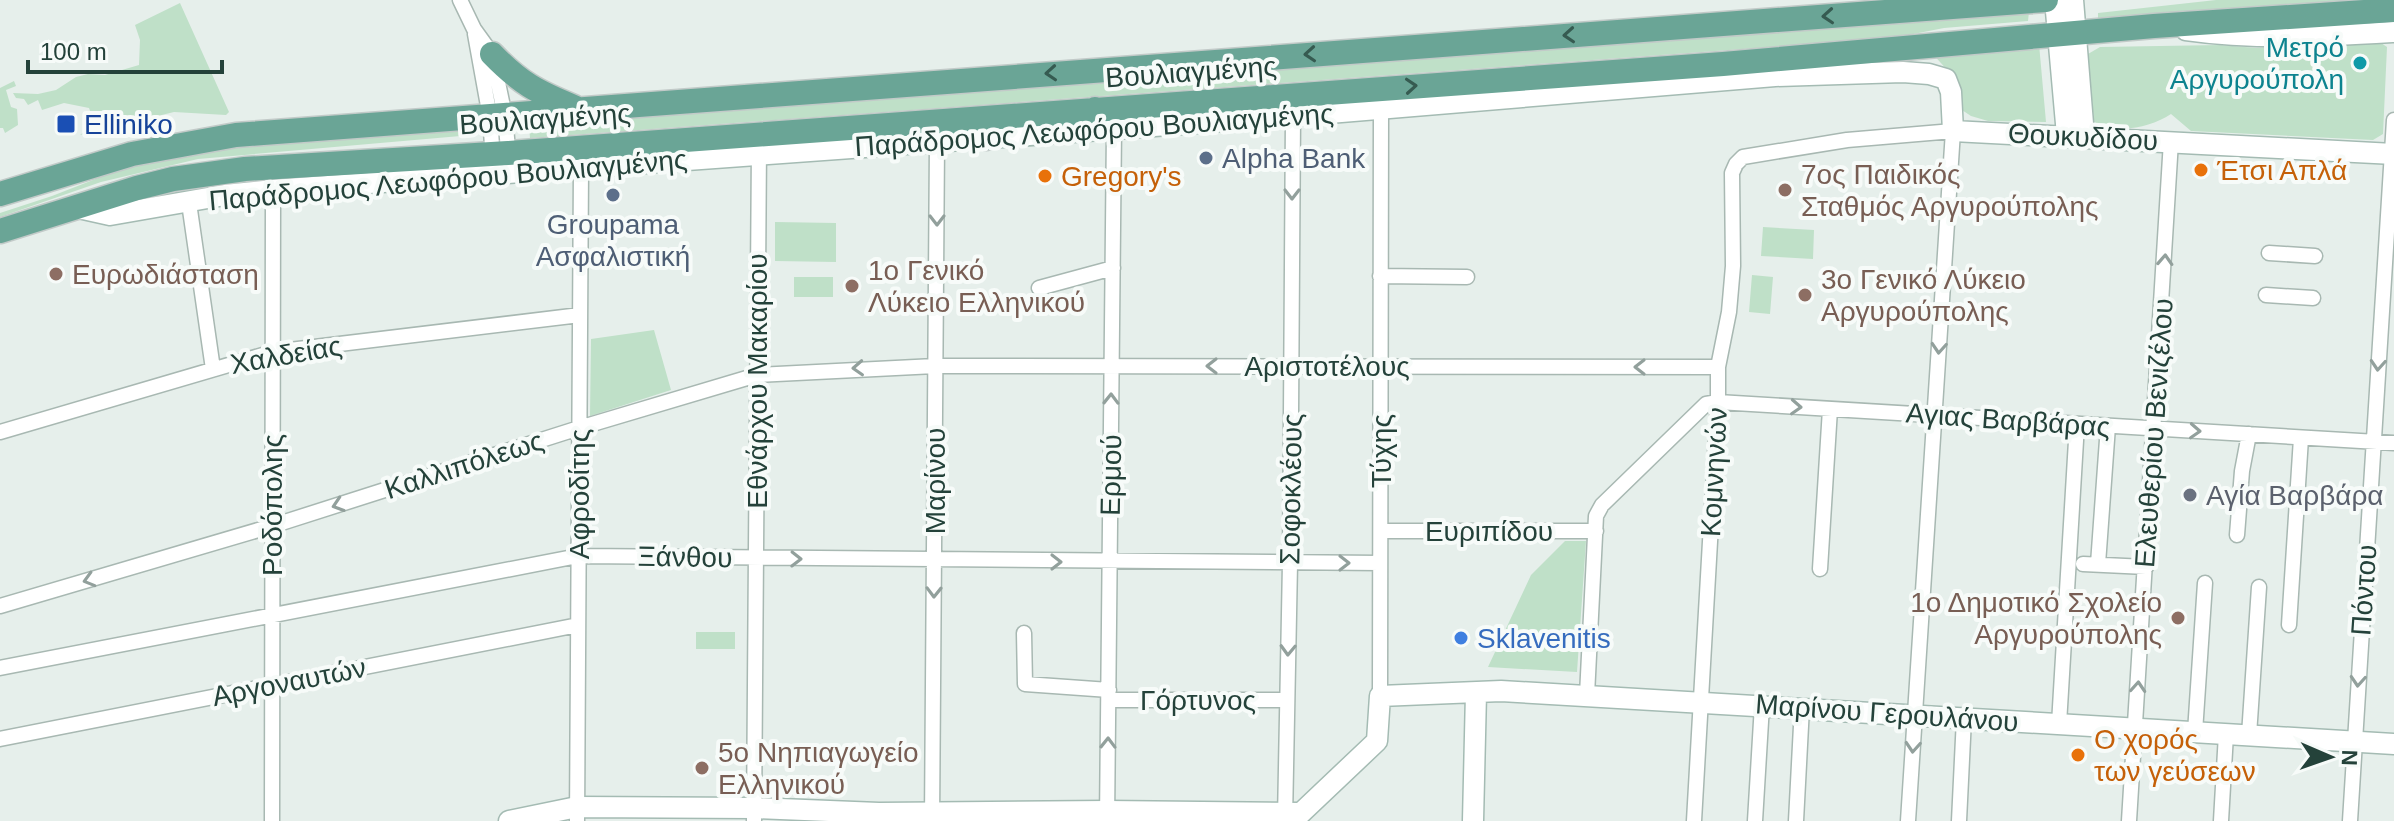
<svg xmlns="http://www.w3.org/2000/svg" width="2394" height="821" viewBox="0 0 2394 821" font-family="Helvetica,sans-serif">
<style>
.green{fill:#bfe0c8}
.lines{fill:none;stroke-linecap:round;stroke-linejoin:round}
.street-casing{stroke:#a8b8b2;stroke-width:17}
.secondary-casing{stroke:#a4bbb3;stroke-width:23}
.primary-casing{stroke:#c2cac8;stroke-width:27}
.street{stroke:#fff;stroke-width:14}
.secondary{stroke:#fff;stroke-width:20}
.primary{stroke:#6aa596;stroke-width:24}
.oneway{stroke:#365b51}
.oneway2{stroke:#92a09c}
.culture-dot{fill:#0f9aa8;stroke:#f7fbf9;stroke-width:3}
.transit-dot{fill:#1a4fb4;stroke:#f7fbf9;stroke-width:3}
.service-dot{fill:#5c6f8a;stroke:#f7fbf9;stroke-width:3}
.food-dot{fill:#e8710a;stroke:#f7fbf9;stroke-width:3}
.education-dot{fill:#8d6e63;stroke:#f7fbf9;stroke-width:3}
.worship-dot{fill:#6b7280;stroke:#f7fbf9;stroke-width:3}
.shop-dot{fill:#3f7fe0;stroke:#f7fbf9;stroke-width:3}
.labels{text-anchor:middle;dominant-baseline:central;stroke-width:8;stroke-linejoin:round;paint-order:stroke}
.culture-label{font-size:28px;fill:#0d838f;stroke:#f7fbf9;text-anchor:end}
.street-label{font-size:28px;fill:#24423a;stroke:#f7fbf9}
.transit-label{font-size:28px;fill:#164399;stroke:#f7fbf9;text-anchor:start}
.service-label{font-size:28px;fill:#4e5e75;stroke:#f7fbf9;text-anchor:start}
.food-label{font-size:28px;fill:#c56008;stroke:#f7fbf9;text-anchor:start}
.education-label{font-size:28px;fill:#785e54;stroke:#f7fbf9;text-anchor:start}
.worship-label{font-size:28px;fill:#5b616d;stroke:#f7fbf9;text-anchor:start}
.shop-label{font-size:28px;fill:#366cbe;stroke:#f7fbf9;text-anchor:start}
</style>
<rect width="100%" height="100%" fill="#e6efeb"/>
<path class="green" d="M2216 0H2394L2098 21V13Z
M180 3 229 112 226 115 174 112 80 135 88 129 93 119 89 108 64 103 42 110 38 100 28 105 24 99 16 98 13 93 38 94 56 90 76 77 88 74 105 75 139 65 140 40 135 25Z
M2029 12 2028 21 1944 28 1893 38 530 138 529 126 615 121 634 116Z
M2378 41 2387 47 2383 134 2373 140 2191 131 2171 114C2149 128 2119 134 2094 122L2088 54 2100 47 2220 45 2257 48Z
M2039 44 2046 122 1988 121 1971 116 1962 110 1950 73 1930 51Z
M14 81 16 86 6 90 11 107 17 109 18 125 5 133 3 128H0V88Z
M472 126V135L198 159 101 182 0 217V213L52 196 134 164 196 150Z
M775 222 836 223V262L775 261Z
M1763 227 1814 230 1813 259 1761 256Z
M1752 275 1773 277 1770 314 1749 312Z
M794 277H833V297H794Z
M654 330 671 390 590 416 591 339Z
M1565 541H1586L1577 672 1488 667 1531 575Z
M696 632H735V649H696Z"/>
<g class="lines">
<defs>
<path id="street" d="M460 0 474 29 492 54 505 116 509 160
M475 34 490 117 493 160
M189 203 213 369
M2269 253 2315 256
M1380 276 1467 277
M1039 288 1113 268
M2266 295 2313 298
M0 432 273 352 580 315
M1381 531H1596
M2237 535 2242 471 2249 434
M2083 564 2146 567
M2098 564 2108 426
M1820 569 1830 409
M0 606 272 526 579 428 757 375 935 366 1718 367
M2289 625 2301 438
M1024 633 1025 684 1109 690
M0 668 578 556 1380 563
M1587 695 1596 516 1602 505 1706 404 1718 402 2394 443
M1380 696 1381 109
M1109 700H1286
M2059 724 2077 424
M2195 732 2205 583
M2249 735 2259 587
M0 739 578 625
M1285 819 1290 563 1293 116
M272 821 273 190
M577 821 581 167
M754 821 759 145
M932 821 937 142
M1107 821 1114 128
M1694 821 1718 402V367L1729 312 1733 266 1732 173 1736 164 1743 157 1847 140 1953 131 1908 821
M1755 821 1762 705
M1796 821 1802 707
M1959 821 1964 718
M2129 821 2171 141
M2221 821 2226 734
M2350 821 2394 120"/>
<path id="secondary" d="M2055 0 2067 135
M2073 0 2084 136
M2186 30C2256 40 2324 36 2394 32
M74 207 110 215 225 195 273 190 1293 116 1775 76 1903 72 1929 74 1946 79 1951 92 1953 131 2394 154
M509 821 577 807 754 808 879 813 1107 811 1301 813 1377 741 1380 696 1501 691 2394 744
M1473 821 1476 693"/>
<path id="primary" d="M492 54C520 83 537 92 574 107
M944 122 986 138
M1060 132 1095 109
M0 194 132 154 236 135 2046 0
M0 231 137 188 173 179 245 169 508 153 1723 64 2154 26 2394 10"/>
</defs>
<use href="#street" class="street-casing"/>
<use href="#secondary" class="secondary-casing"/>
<use href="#primary" class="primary-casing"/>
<use href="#street" class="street"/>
<use href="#secondary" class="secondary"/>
<use href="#primary" class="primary"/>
</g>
<defs><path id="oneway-chevron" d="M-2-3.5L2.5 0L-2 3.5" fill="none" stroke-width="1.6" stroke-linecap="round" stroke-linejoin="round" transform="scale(2)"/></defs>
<g class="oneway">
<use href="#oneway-chevron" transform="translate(1828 16) rotate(176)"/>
<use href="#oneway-chevron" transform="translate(1569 35) rotate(176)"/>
<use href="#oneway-chevron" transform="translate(1310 54) rotate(176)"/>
<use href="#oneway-chevron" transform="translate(1051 73) rotate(176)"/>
<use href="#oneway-chevron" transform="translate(1411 86) rotate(-4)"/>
</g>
<g class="oneway2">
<use href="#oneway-chevron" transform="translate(1292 194) rotate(90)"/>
<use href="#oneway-chevron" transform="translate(937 220) rotate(90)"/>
<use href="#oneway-chevron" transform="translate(2165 260) rotate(-87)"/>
<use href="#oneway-chevron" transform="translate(1939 348) rotate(94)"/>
<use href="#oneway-chevron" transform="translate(2378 365) rotate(94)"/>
<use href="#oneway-chevron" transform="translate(1212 366) rotate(-180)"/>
<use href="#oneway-chevron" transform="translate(1640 367) rotate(-180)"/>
<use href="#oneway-chevron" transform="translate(858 368) rotate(177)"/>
<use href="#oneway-chevron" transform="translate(1111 399) rotate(-89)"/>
<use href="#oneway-chevron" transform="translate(1796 407) rotate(3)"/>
<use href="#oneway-chevron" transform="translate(2195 431) rotate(3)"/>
<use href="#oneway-chevron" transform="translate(338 505) rotate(162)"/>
<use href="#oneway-chevron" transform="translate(796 559) rotate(1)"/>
<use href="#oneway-chevron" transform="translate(1056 562)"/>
<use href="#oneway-chevron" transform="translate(1344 563)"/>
<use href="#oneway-chevron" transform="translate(89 580) rotate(164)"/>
<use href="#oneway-chevron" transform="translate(934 592) rotate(91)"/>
<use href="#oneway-chevron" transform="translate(1288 650) rotate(92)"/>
<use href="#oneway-chevron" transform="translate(2358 681) rotate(94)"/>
<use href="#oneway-chevron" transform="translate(2138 687) rotate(-86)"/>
<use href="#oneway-chevron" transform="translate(1108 743) rotate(-89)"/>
<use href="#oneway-chevron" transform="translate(1913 747) rotate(94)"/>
</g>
<circle class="culture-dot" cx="2360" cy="63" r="8"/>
<rect class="transit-dot" x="56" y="114" width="20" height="20" rx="4"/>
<g class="service-dot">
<circle cx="1206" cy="158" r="8"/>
<circle cx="613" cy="195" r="8"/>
</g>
<g class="food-dot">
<circle cx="2201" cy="170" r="8"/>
<circle cx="1045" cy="176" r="8"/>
<circle cx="2078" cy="755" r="8"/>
</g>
<g class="education-dot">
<circle cx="1785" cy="190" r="8"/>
<circle cx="56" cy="274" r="8"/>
<circle cx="852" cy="286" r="8"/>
<circle cx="1805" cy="295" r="8"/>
<circle cx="2178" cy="618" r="8"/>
<circle cx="702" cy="768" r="8"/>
</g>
<circle class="worship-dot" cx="2190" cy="495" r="8"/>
<circle class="shop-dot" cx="1461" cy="638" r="8"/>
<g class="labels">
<g class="culture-label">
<text x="2344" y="47">Μετρό<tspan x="2344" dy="32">Αργυρούπολη</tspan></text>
</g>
<g class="street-label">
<text transform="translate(1191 72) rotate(-4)">Βουλιαγμένης</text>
<text transform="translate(545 119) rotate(-4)">Βουλιαγμένης</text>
<text transform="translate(1094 130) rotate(-4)">Παράδρομος Λεωφόρου Βουλιαγμένης</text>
<text transform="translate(2083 137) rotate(3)">Θουκυδίδου</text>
<text transform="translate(448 180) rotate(-5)">Παράδρομος Λεωφόρου Βουλιαγμένης</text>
<text transform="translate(286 355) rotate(-10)">Χαλδείας</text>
<text x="1327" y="366">Αριστοτέλους</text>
<text transform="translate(757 381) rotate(-90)">Εθνάρχου Μακαρίου</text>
<text transform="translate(2008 420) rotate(4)">Αγιας Βαρβάρας</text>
<text transform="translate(2154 433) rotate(-86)">Ελευθερίου Βενιζέλου</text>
<text transform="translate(1381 451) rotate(-90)">Τύχης</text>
<text transform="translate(464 465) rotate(-18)">Καλλιπόλεως</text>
<text transform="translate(1714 472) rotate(-87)">Κομνηνών</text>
<text transform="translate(1111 475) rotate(-89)">Ερμού</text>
<text transform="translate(935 481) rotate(-90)">Μαρίνου</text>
<text transform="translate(1291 489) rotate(-89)">Σοφοκλέους</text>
<text transform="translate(579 494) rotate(-90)">Αφροδίτης</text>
<text transform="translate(272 505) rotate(-90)">Ροδόπολης</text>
<text x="1489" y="531">Ευριπίδου</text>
<text transform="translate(685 557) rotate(1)">Ξάνθου</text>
<text transform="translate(2364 590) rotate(-86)">Πόντου</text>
<text transform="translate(289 682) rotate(-11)">Αργοναυτών</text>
<text x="1198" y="700">Γόρτυνος</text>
<text transform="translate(1887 713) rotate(4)">Μαρίνου Γερουλάνου</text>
</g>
<g class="transit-label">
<text x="84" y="124">Elliniko</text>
</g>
<g class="service-label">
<text x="1222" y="158">Alpha Bank</text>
<text x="613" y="224" text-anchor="middle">Groupama<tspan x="613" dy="32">Ασφαλιστική</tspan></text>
</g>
<g class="food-label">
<text x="2217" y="170">Έτσι Απλά</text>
<text x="1061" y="176">Gregory's</text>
<text x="2094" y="739">Ο χορός<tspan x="2094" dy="32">των γεύσεων</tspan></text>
</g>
<g class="education-label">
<text x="1801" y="174">7ος Παιδικός<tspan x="1801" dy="32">Σταθμός Αργυρούπολης</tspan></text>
<text x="868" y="270">1ο Γενικό<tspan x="868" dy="32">Λύκειο Ελληνικού</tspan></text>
<text x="72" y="274">Ευρωδιάσταση</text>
<text x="1821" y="279">3ο Γενικό Λύκειο<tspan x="1821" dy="32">Αργυρούπολης</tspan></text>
<text x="2162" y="602" text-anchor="end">1ο Δημοτικό Σχολείο<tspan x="2162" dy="32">Αργυρούπολης</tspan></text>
<text x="718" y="752">5ο Νηπιαγωγείο<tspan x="718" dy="32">Ελληνικού</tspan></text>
</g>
<g class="worship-label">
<text x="2206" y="495">Αγία Βαρβάρα</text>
</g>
<g class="shop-label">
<text x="1477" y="638">Sklavenitis</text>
</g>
</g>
<g transform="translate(2330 757) rotate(92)" stroke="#f7fbf9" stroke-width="6" paint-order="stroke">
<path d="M0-6L14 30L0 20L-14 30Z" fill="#24423a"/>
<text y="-12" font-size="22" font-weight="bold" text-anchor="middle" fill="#24423a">N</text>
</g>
<path d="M28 60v12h194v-12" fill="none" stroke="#24423a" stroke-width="4"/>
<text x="40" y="60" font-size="24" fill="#24423a" stroke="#f7fbf9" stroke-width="6" paint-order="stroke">100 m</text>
</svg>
